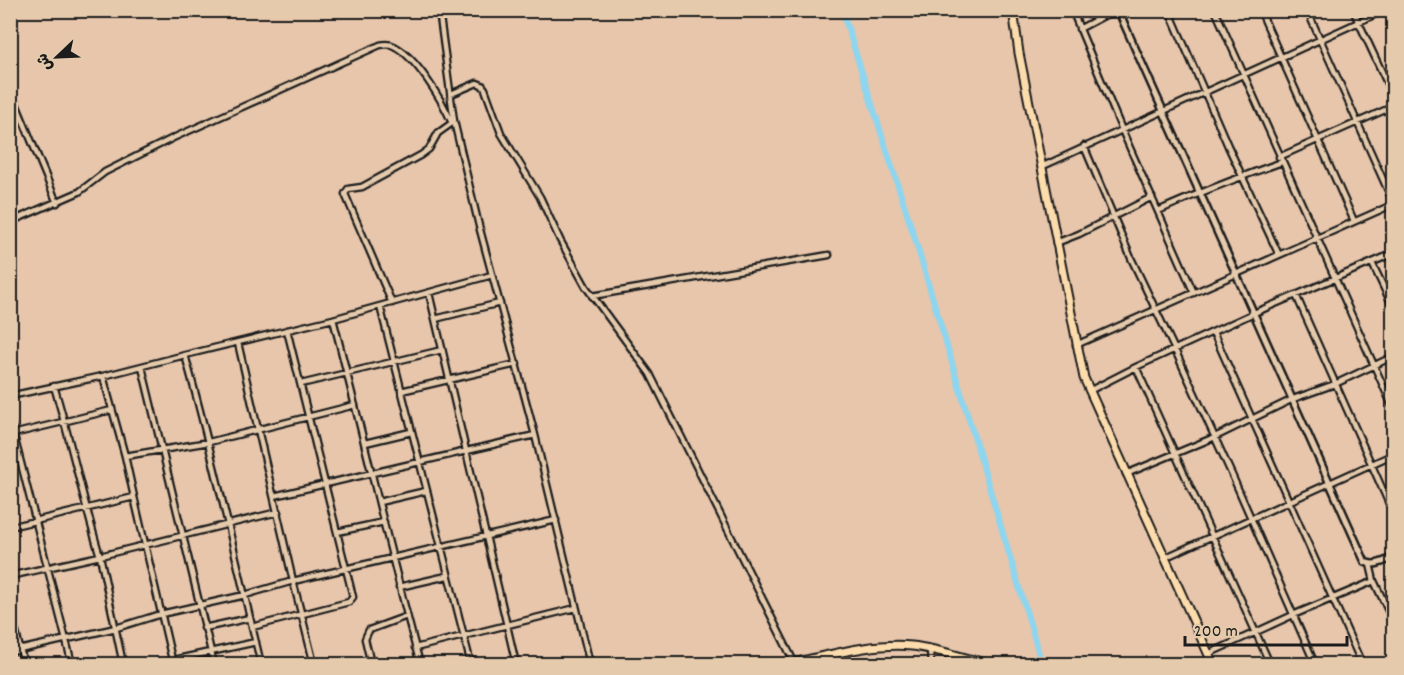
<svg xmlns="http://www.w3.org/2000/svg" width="1404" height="675" viewBox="0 0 1404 675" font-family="Dekko,'Playpen Sans Arabic',sans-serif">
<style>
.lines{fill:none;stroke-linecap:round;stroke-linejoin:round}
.canal{stroke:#8ed5ef;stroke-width:6}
.minor-casing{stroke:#1c1c1c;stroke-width:9}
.tertiary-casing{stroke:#1c1c1c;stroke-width:10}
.primary-casing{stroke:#1c1c1c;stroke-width:11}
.minor{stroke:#e5caac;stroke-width:4.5}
.tertiary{stroke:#e5caac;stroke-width:5}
.primary{stroke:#fcdcac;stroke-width:7}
</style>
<rect width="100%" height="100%" fill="#e7c6ac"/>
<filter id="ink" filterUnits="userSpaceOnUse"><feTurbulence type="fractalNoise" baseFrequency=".0167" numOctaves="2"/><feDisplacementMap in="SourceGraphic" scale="12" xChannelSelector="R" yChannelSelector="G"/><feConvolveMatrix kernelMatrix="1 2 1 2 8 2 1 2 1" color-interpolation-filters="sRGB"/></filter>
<g filter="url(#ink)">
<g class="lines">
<path class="canal" d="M842 10 915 239 1042 664"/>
<defs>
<path id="minor" d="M439 10 454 121 479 226 535 435 590 664
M1072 10 1122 130 1194 293
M1169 10 1228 146 1279 255
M1215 10 1394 410
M1260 10 1354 221
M1307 10 1394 204
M1353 10 1394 98
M1079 29 1115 10
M10 89 57 203
M451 94 477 83 482 85 485 89 501 133 540 197 560 240 586 287 650 374 795 664
M1084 146 1131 258 1175 350 1232 475 1315 664
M1279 157 1394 106
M1041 167 1385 10
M1158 211C1198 193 1240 177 1282 162
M10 222 79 192 105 172 173 138 380 45C385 44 390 44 394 46 416 57 442 100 452 123
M1056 243 1079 234 1152 197
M1372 263 1394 309
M429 293 516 664
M1296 295 1394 515
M592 296 829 255
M392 303 345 194 348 189 362 187 421 155 429 149 438 133 452 123
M380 306 471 664
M333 319C363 434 389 550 420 664
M435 319 500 303
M1213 332 1362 664
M238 343 293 581 314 664
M1076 345 1394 204
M142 367 214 664
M1136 367 1270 664
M103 376 125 456 134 497
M301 384 442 350
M54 386C71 442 83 500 100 556L278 512
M401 391 517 364
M1089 391 1136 367 1254 313 1394 253
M10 396 103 376 185 355
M10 420 72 664
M13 434 112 410
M365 443 411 432
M125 456 209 442 355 405
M1126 474 1215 437 1293 399 1335 384 1394 356
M274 496 535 435
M379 502 426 491
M10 527 134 497 173 664
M337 532 384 522
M1164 558 1394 454
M1370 564 1374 581 1394 623
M10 576 100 556 123 664
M399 587 447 576
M10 610 24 664
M252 627 349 602 353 597 287 330
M204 628 250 618
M415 648 576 608
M930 649 931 664
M10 652 116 628 161 614 245 595 293 581 556 520
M835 654 837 664
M1208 654 1293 615 1374 581
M155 664 256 642
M261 664C236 561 214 458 185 355L333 319 492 275
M371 664 365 639 369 630 407 616"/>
<path id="tertiary" d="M1118 10 1365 562C1375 567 1384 561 1394 557"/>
<path id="primary" d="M1013 10 1019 53 1084 378 1213 664
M788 664C828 656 870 642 912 646 938 649 963 658 989 664"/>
</defs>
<use href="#minor" class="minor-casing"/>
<use href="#tertiary" class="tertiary-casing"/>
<use href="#primary" class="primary-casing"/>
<use href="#minor" class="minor"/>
<use href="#tertiary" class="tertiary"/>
<use href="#primary" class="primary"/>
</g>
</g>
<rect width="1404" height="675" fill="none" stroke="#e5caac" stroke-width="36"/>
<rect x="18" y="18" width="1368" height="639" fill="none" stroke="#1c1c1c" stroke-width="2" filter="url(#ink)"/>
<g transform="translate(57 57) rotate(247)" stroke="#e5caac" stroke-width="4.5" paint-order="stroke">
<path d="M0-4.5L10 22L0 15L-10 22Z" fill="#1c1c1c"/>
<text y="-9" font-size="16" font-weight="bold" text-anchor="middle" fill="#1c1c1c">ش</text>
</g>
<path d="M1185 636v9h162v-9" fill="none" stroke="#1c1c1c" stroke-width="3"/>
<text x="1194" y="636" font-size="18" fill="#1c1c1c" stroke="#e5caac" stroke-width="4.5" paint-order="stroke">200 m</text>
</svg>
